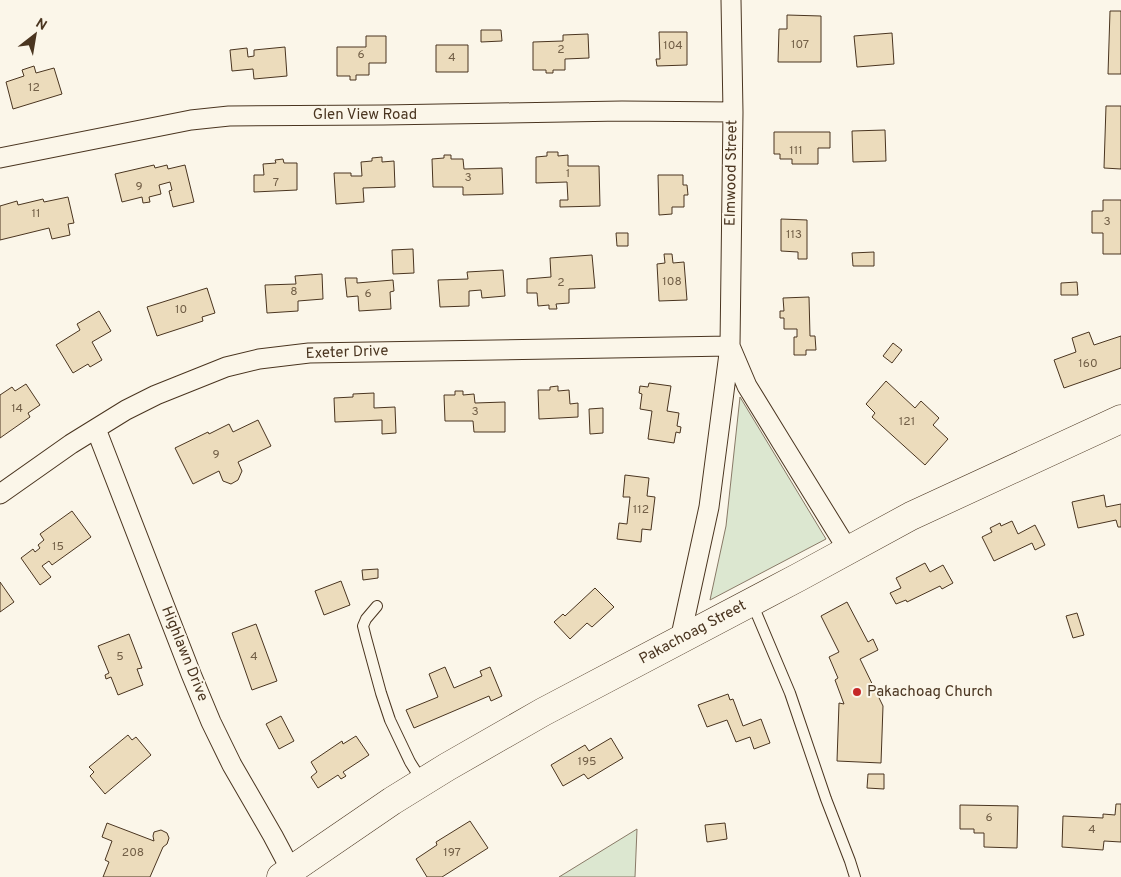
<svg xmlns="http://www.w3.org/2000/svg" width="1121" height="877" viewBox="0 0 1121 877" font-family="Overpass,sans-serif">
<style>
.green{fill:#dce7d0;stroke:#887966}
.building{fill:#ecdcbc;stroke:#4a3520}
.lines{fill:none;stroke-linecap:round;stroke-linejoin:round}
.lane-casing{stroke:#4a3520;stroke-width:12}
.street-casing{stroke:#4a3520;stroke-width:21}
.secondary-casing{stroke:#4a3520;stroke-width:29}
.lane{stroke:#fbf6e9;stroke-width:10}
.street{stroke:#fbf6e9;stroke-width:19}
.secondary{stroke:#fbf6e9;stroke-width:28}
.poi-dot{fill:#c62828;stroke:#fbf6e9;stroke-width:2}
.labels{text-anchor:middle;dominant-baseline:central;stroke-width:4;stroke-linejoin:round;paint-order:stroke}
.number-label{font-size:12px;fill:#725f47}
.street-label{font-size:15px;fill:#4a3520;stroke:#fbf6e9}
.poi-label{font-size:15px;fill:#4a3520;stroke:#fbf6e9;text-anchor:start}
</style>
<rect width="100%" height="100%" fill="#fbf6e9"/>
<path class="green" d="M740 397 826 539 710 600 726 526Z
M637 829 635 877H559Z"/>
<path class="building" d="M1110 11H1121V74H1108Z
M787 15 821 16V62H778L779 29H787Z
M481 30H501L502 41 481 42Z
M659 32H687V65L657 66 656 59H660Z
M892 33 894 64 857 67 854 36Z
M588 34 589 58 565 59V70H553V73H546V70H533V42L563 41V35Z
M366 36H386V63H369V75H356V80H350V76H337V47H366Z
M436 45H468V72H436Z
M285 47 287 76 254 79 253 69 232 71 230 50 247 48 248 57 254 56V50Z
M34 66 36 73 54 68 62 94 13 109 6 82 24 76 22 70Z
M1106 106H1121V169L1104 168Z
M885 130 886 161 853 162 852 131Z
M774 132H830V148H818V164H792V159H780V154H774Z
M547 152H558V156L568 155V166H599L600 206 560 207V200H568L567 182 536 183V157L547 156Z
M444 155H451V159H463L464 169 502 168 503 194 463 195V187H433L432 159 444 158Z
M382 157V162L394 161 395 187 363 188 364 202 336 204 334 173H351V176H362L361 162 372 161V158Z
M283 159 284 163H297V190L254 192V175H264L263 164 276 163 275 160Z
M154 165 155 168 167 165 168 169 185 165 194 202 173 207 169 191 172 190 170 182 159 185 161 194 149 197 150 202 143 203 142 197 122 202 115 174Z
M658 175H683V185H687L688 195H684V207H672V214L659 215Z
M68 197 74 223 68 224 70 235 52 239 49 228 0 240V206L17 201 18 205 43 199 44 202Z
M1103 200H1121V254H1103V233H1092V211H1103Z
M781 219 807 220V259H798V252L781 251Z
M616 233H628V246H617Z
M413 249 414 273 393 274 392 250Z
M874 252V266H853L852 253Z
M664 254H672L673 263 684 262 687 300 659 301 657 264 665 263Z
M592 255 595 288 569 289V303L556 304 557 309H549V305L538 306 537 293H527V279L551 277 550 258Z
M503 270 505 296 482 298 481 290 469 291V306L440 307 438 280 468 279 467 272Z
M322 274 323 299 298 301V311L267 313 265 285 296 284 295 276Z
M345 278H357V283L393 280 394 291 390 292 391 309 359 311 358 296 347 297Z
M1077 282 1078 295H1061V283Z
M207 288 215 313 202 317 203 321 157 336 147 307Z
M809 297 810 336H815L816 350H806V355H794V337H797V329H784V318H780V311H784L783 298Z
M99 311 111 331 92 342 102 360 90 367 88 364 73 373 56 345 80 330 77 324Z
M1089 332 1094 345 1121 336V368L1064 388 1054 360 1076 352 1072 338Z
M893 343 902 350 892 363 883 356Z
M886 381 915 408 921 401 939 418 933 425 948 439 925 465 872 417 875 413 866 404Z
M649 383 671 386 667 411 679 413 677 426 681 427 680 433 676 432 674 443 648 439 652 411 640 409 642 394 639 393 640 386 648 387Z
M26 384 40 405 28 413 30 417 0 438V395L12 387 15 391Z
M558 386V391L569 390 570 404 578 403V417L539 419 538 390H550V387Z
M455 391H463V395L474 394 475 403 505 402V432H474L473 421H445L444 395H455Z
M374 393V408L395 407 396 433 382 434V420L335 422 334 398 353 397V394Z
M603 408V433L590 434 589 409Z
M258 420 271 446 238 462 242 471 238 480 231 484 223 481 219 471 193 484 175 448 208 432 209 434 229 424 233 432Z
M625 475 649 478 647 496 655 497 651 530 642 529 641 542 617 539 619 523 627 524 630 497H623Z
M1104 495 1106 507 1121 504V527H1118L1116 520 1078 528 1072 502Z
M72 511 91 537 52 565 49 561 42 566 51 577 40 585 21 558 33 549 35 552 40 548 38 545 44 540 40 534Z
M1012 521 1018 534 1035 525 1045 545 1035 550 1032 543 994 561 982 537 992 532 990 528 1000 523 1001 526Z
M925 563 930 572 943 565 953 583 942 589 940 586 907 602 906 600 896 604 890 593 901 588 896 578Z
M378 569V578L363 580 362 570Z
M341 581 350 605 324 615 315 591Z
M0 582 14 602 0 612Z
M595 588 614 607 592 627 587 623 570 639 554 622 563 614 565 616Z
M847 602 868 642 873 639 878 650 860 659 883 706 881 763 837 761 839 703 844 704 835 680 838 678 829 657 839 652 821 616Z
M1077 613 1084 635 1073 638 1066 616Z
M256 624 277 681 252 690 232 633Z
M129 634 142 668 137 669 143 685 118 695 111 677 106 679 105 675 109 673 98 646Z
M445 667 454 688 482 676 480 671 490 667 502 696 491 701 489 696 414 728 406 710 438 697 429 674Z
M728 694 730 700 733 699 743 726 761 719 770 743 754 749 750 737 736 742 727 720 707 727 698 705Z
M281 716 294 741 279 749 266 724Z
M128 735 132 740 136 737 151 755 105 794 90 776 94 772 89 767Z
M356 736 369 755 343 772 346 776 341 779 338 775 318 788 311 777 317 772 311 762 342 741 343 744Z
M611 738 623 758 588 779 584 774 563 786 551 765 585 745 589 751Z
M868 774H884V789L867 788Z
M1116 804H1121V842L1104 841 1103 850 1062 847 1063 816 1103 818V814L1115 815Z
M960 805 1018 806 1017 848 984 847V833H974V829H960Z
M470 821 488 848 442 877H427L416 859 437 845 436 842Z
M107 823 154 841 153 836 154 832 161 830 167 833 169 838 167 844 163 847 150 877H103L109 862 105 860 112 841 102 837Z
M725 823 727 839 707 842 705 825Z"/>
<g class="lines">
<defs>
<path id="lane" d="M752 603 790 693 826 799 850 861 855 877
M377 606 366 619 363 626 366 638 381 693 390 720 410 762 422 781"/>
<path id="street" d="M0 158 191 120 229 116 383 115 622 111 733 112
M96 429 191 674 211 722 232 765 273 836 291 870
M0 494 71 444 126 410 156 395 226 367 259 359 309 353 730 346 747 386 782 443 848 550
M680 640 709 507 730 346 733 112 731 0"/>
<path id="secondary" d="M281 877 392 801 447 767 543 712 799 577 911 516 1121 419"/>
</defs>
<use href="#lane" class="lane-casing"/>
<use href="#street" class="street-casing"/>
<use href="#secondary" class="secondary-casing"/>
<use href="#lane" class="lane"/>
<use href="#street" class="street"/>
<use href="#secondary" class="secondary"/>
</g>
<circle class="poi-dot" cx="857" cy="692" r="5"/>
<g class="labels">
<g class="number-label">
<text x="800" y="45">107</text>
<text x="673" y="46">104</text>
<text x="561" y="50">2</text>
<text x="361" y="55">6</text>
<text x="452" y="58">4</text>
<text x="34" y="88">12</text>
<text x="796" y="151">111</text>
<text x="568" y="174">1</text>
<text x="468" y="178">3</text>
<text x="276" y="183">7</text>
<text x="139" y="187">9</text>
<text x="36" y="214">11</text>
<text x="1107" y="222">3</text>
<text x="794" y="235">113</text>
<text x="672" y="282">108</text>
<text x="561" y="283">2</text>
<text x="294" y="292">8</text>
<text x="368" y="294">6</text>
<text x="181" y="310">10</text>
<text x="1088" y="364">160</text>
<text x="17" y="409">14</text>
<text x="475" y="412">3</text>
<text x="907" y="422">121</text>
<text x="216" y="455">9</text>
<text x="641" y="510">112</text>
<text x="58" y="547">15</text>
<text x="120" y="657">5</text>
<text x="254" y="657">4</text>
<text x="587" y="762">195</text>
<text x="989" y="818">6</text>
<text x="1092" y="830">4</text>
<text x="133" y="853">208</text>
<text x="452" y="853">197</text>
</g>
<g class="street-label">
<text x="365" y="115">Glen View Road</text>
<text transform="translate(732 173) rotate(-89)">Elmwood Street</text>
<text transform="translate(347 353) rotate(-2)">Exeter Drive</text>
<text transform="translate(693 633) rotate(-28)">Pakachoag Street</text>
<text transform="translate(184 654) rotate(68)">Highlawn Drive</text>
</g>
<g class="poi-label">
<text x="867" y="692">Pakachoag Church</text>
</g>
</g>
<g transform="translate(35 35) rotate(31)" stroke="#fbf6e9" stroke-width="4" paint-order="stroke">
<path d="M0-4L9 19L0 12L-9 19Z" fill="#4a3520"/>
<text y="-8" font-size="14" font-weight="bold" text-anchor="middle" fill="#4a3520">N</text>
</g>
</svg>
